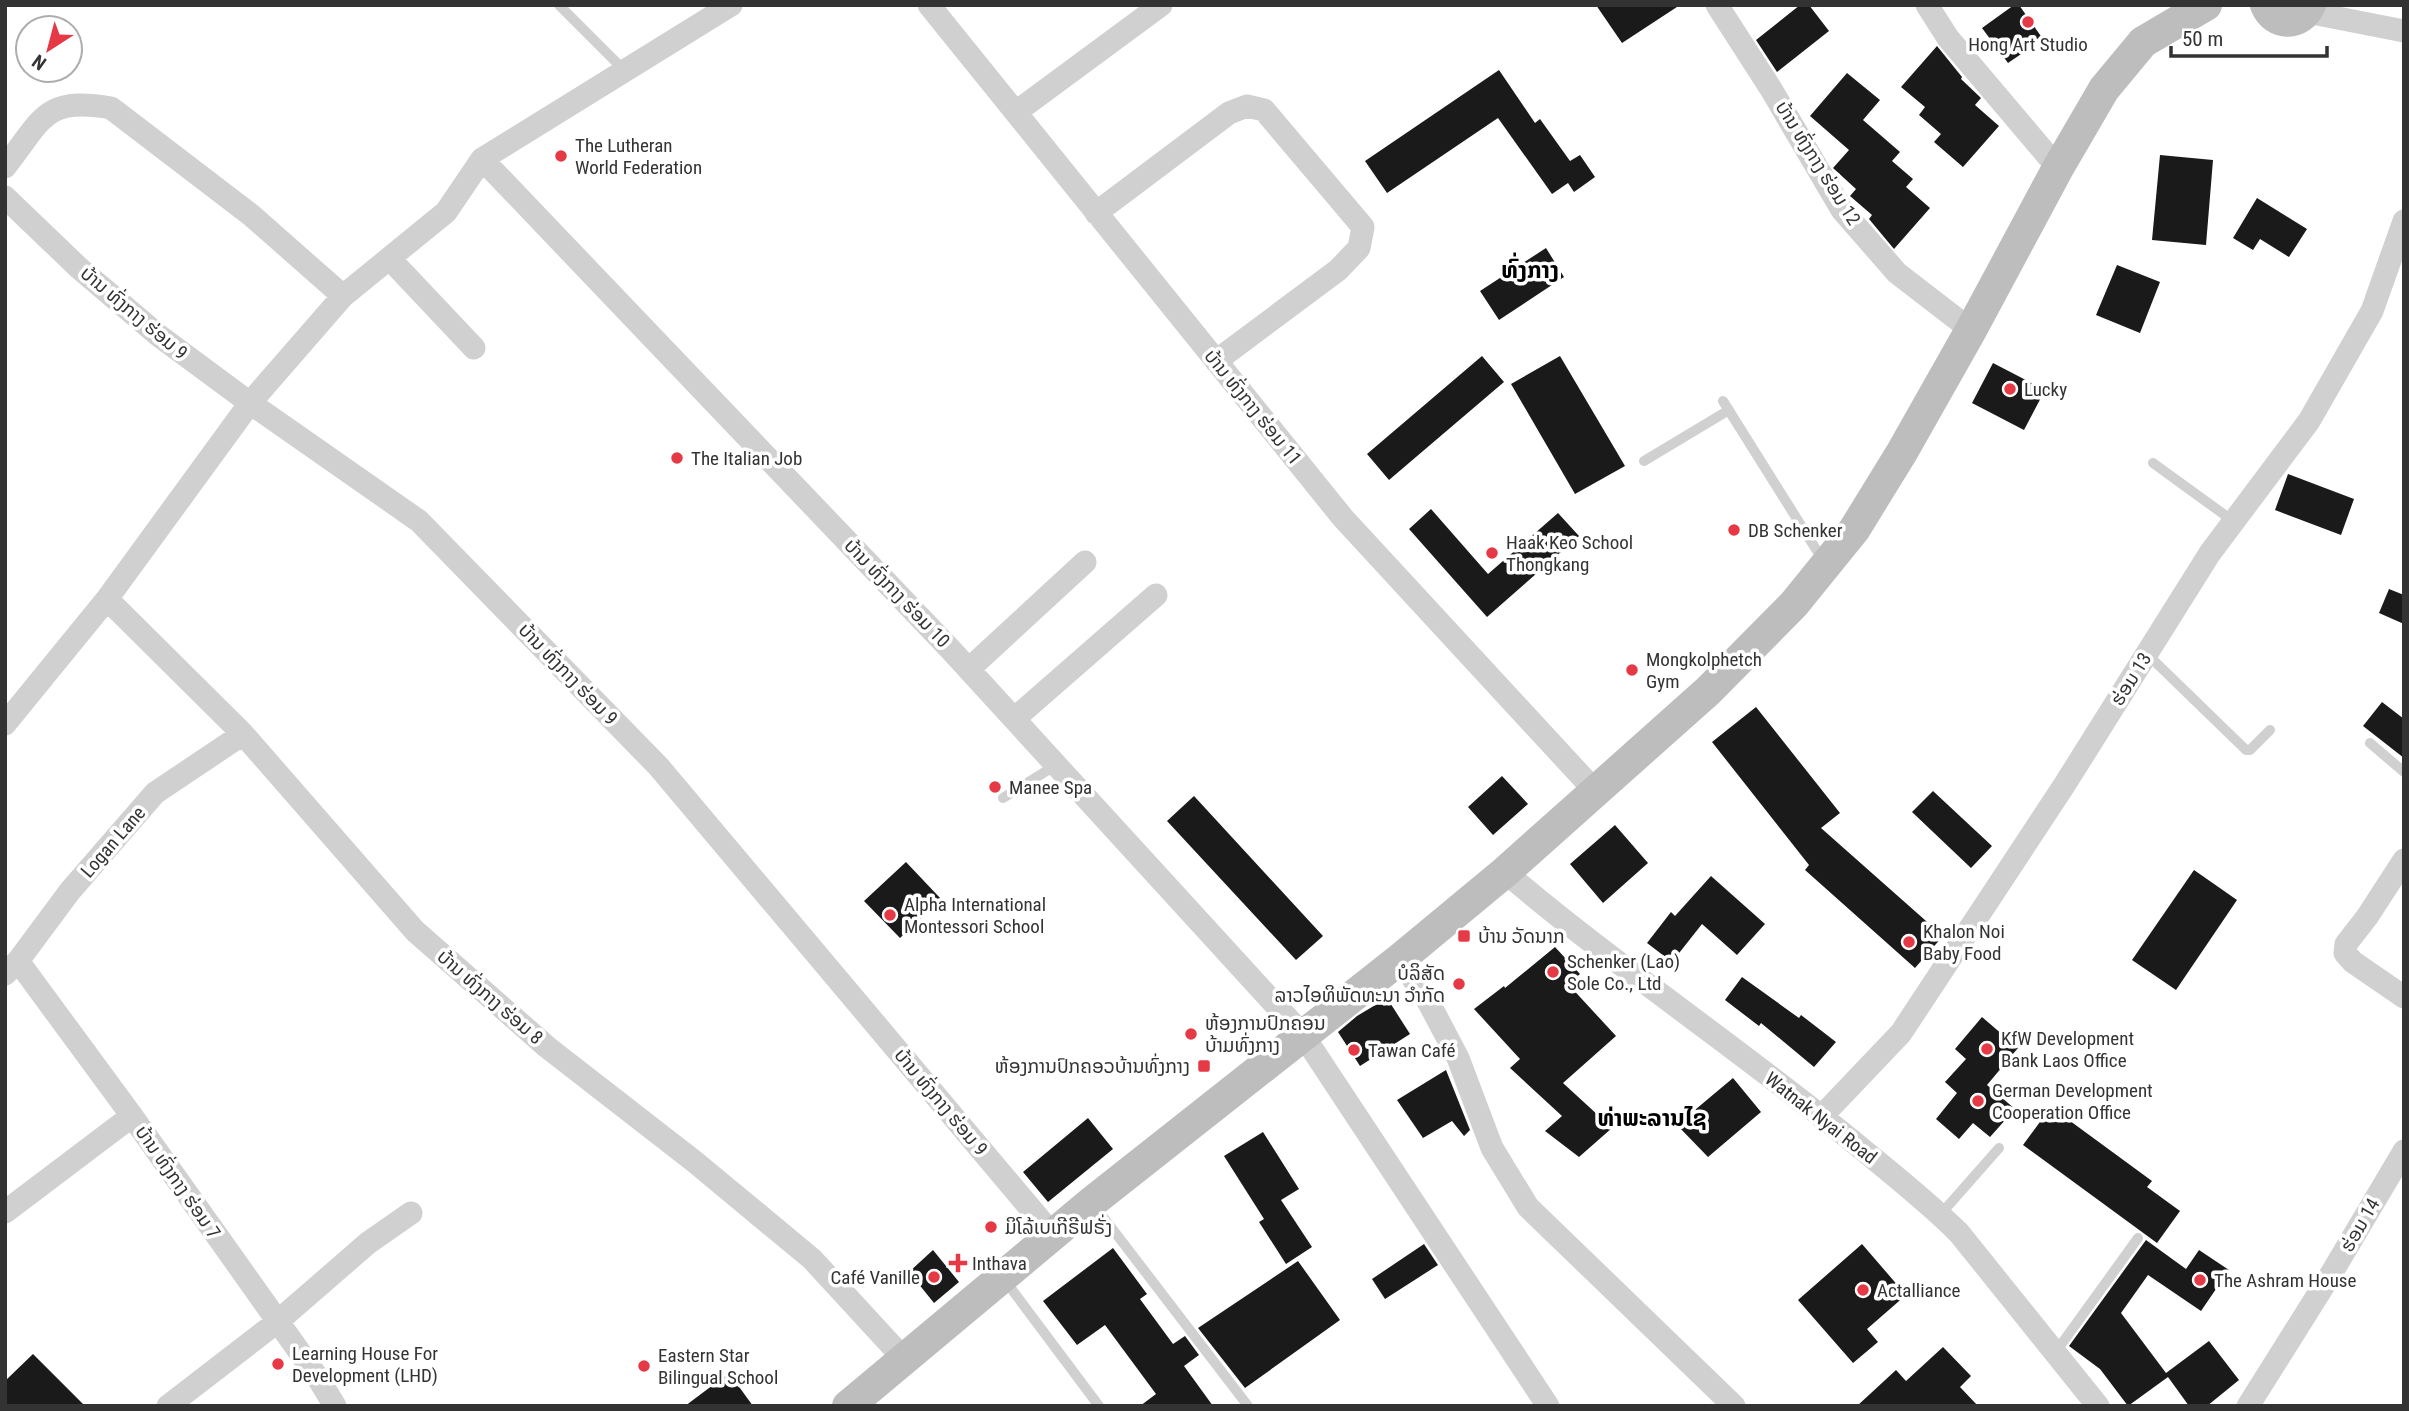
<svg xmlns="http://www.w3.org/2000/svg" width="2409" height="1411" viewBox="0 0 2409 1411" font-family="'Roboto Condensed','Noto Sans Lao',sans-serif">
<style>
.building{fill:#1a1a1a}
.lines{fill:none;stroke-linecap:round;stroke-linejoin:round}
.lane{stroke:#d0d0d0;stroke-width:10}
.street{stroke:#d0d0d0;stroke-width:23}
.secondary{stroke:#bdbdbd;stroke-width:32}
.poi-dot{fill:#e63946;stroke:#fff;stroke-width:2.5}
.labels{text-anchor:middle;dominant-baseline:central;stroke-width:7;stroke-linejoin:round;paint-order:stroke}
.poi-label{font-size:19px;fill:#333;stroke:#fff;text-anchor:start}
.street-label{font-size:19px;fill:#333;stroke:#fff}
.quarter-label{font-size:23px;font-weight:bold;fill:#000;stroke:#fff}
</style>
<rect width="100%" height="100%" fill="#fff"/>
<path class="building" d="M1596 5H1680L1622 43Z
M1800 5H1809L1829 31 1777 72 1756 40Z
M2014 5H2019L2043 39 2008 63 1982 28Z
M1937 46 1962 77 1961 79 1981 98 1975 105 1999 126 1963 167 1934 142 1941 134 1919 115 1925 107 1901 87Z
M1499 70 1535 123 1540 119 1570 161 1580 155 1595 177 1574 192 1568 183 1552 194 1498 118 1387 193 1365 161Z
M1847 73 1880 100 1863 120 1900 152 1892 161 1913 179 1906 187 1930 208 1894 249 1869 219 1872 215 1850 196 1856 189 1833 168 1849 150 1810 116Z
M2160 155 2213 160 2206 245 2152 240Z
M2257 198 2307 229 2289 257 2260 239 2253 250 2233 238Z
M1546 248 1564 277 1499 320 1480 291Z
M2117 265 2160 282 2140 333 2096 315Z
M1482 356 1504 382 1389 480 1367 454Z
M1560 356 1625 466 1575 494 1511 384Z
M1993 363 2045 390 2024 430 1972 403Z
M2288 474 2354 499 2341 535 2275 510Z
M1431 509 1488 574 1558 513 1579 536 1487 617 1409 529Z
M2389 589 2404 595V624L2379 613Z
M2382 702 2404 719V758L2363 726Z
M1756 707 1840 813 1821 828 1943 936 1915 968 1805 870 1809 865 1712 742Z
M1502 776 1528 804 1493 835 1468 807Z
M1933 791 1992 846 1971 868 1912 812Z
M1194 796 1323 936 1296 960 1167 821Z
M1615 825 1648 863 1603 903 1570 864Z
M906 862 941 899 900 938 864 901Z
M2194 870 2237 900 2176 990 2132 960Z
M1711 876 1765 924 1737 955 1702 924 1672 962 1647 943 1671 912 1675 916Z
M1555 947 1580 974 1568 984 1616 1036 1563 1083 1612 1128 1579 1157 1545 1131 1562 1116 1510 1068 1520 1059 1474 1009 1504 986 1505 988Z
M1742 977 1799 1018 1801 1015 1836 1042 1814 1067 1761 1023 1759 1026 1725 1000Z
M1387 998 1410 1034 1360 1066 1338 1032 1357 1016Z
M1982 1017 2018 1048 1987 1085 2015 1109 1990 1137 1973 1123 1959 1139 1936 1119 1957 1093 1945 1082 1966 1059 1955 1049Z
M1446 1070 1470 1130 1464 1136 1452 1121 1423 1138 1397 1100Z
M1733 1078 1761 1112 1708 1157 1677 1125Z
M2051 1107 2152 1181 2147 1187 2180 1211 2157 1243 2023 1145Z
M1088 1118 1113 1149 1048 1202 1023 1172Z
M1263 1132 1299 1189 1281 1200 1312 1247 1286 1264 1259 1222 1264 1219 1224 1156Z
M2146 1240 2186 1269 2199 1250 2229 1270 2201 1311 2148 1275 2121 1313 2166 1373 2209 1341 2239 1380 2207 1406H2189L2168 1377 2128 1406 2100 1369 2069 1346Z
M1424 1244 1438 1265 1385 1299 1372 1279Z
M1862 1244 1906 1295 1867 1329 1878 1342 1853 1363 1798 1300Z
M1113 1248 1147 1294 1140 1299 1173 1344 1185 1336 1199 1355 1184 1366 1213 1406H1140L1156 1394 1105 1325 1077 1345 1043 1301Z
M933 1250 959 1282 934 1303 909 1272Z
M1298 1261 1340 1320 1245 1388 1198 1328Z
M1943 1347 1971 1376 1960 1387 1978 1406H1857L1896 1370 1906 1381Z
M33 1354 85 1406H5V1381Z
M729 1373 753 1406H685Z"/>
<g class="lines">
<path class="lane" d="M559 5 625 71
M1723 401 1824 562
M1644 461 1729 410
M2153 463 2233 521
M2147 654 2246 750H2250L2270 730
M2370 743 2404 772
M1003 798 1056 765
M1094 1205 1248 1406
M1940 1215 1999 1148
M1004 1279 1099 1406
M2055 1353 2138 1238"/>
<path class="street" d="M929 5 1343 518 1596 792
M1717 5 1771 89 1842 210 1897 273 1971 330
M1927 5 1948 38 2058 168
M2307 12 2404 31
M1016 112 1161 5
M482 159 951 650 1303 1035 1548 1406
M5 167C42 120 44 96 111 108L251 215 343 296
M5 197 79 268 158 335 250 403 419 521 659 767 1052 1234
M1096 213 1229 113 1247 106 1264 110 1363 227 1359 248 1338 270 1216 361
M390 259 474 348
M107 599 243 734 415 931 547 1047 695 1162 812 1259 905 1360
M969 669 1085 562
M1014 719 1156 595
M5 724 107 599 250 403 343 296 446 212 482 159 731 5
M2404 860 2367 917 2346 944 2345 953 2353 962 2404 997
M1505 872C1620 970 1746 1053 1862 1149 1895 1176 1929 1203 1959 1233L2098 1406
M1400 959 1429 1003 1458 1058 1492 1148 1528 1207 1734 1406
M18 961 132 1116 318 1378 335 1406
M5 974 18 961 70 891 155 793 243 734
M1822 1116 1901 1033 2065 784 2210 553 2309 421 2372 311 2404 221
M5 1212 132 1116
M168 1406 277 1322 368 1243 411 1213
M2248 1406 2331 1274 2404 1151"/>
<path class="secondary" d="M2266 5C2275 27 2301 25 2310 5
M848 1406 1092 1202 1400 959 1505 872 1708 691 1794 604 1854 530 1902 452 1971 330 2058 168 2104 89 2143 42 2206 5"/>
</g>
<g class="poi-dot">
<circle cx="2028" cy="22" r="7"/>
<circle cx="561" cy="156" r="7"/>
<circle cx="2010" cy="389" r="7"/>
<circle cx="677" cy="458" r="7"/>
<circle cx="1734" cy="530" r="7"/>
<circle cx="1492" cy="553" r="7"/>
<circle cx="1632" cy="670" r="7"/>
<circle cx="995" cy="787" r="7"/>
<circle cx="890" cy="915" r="7"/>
<rect x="1457" y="929" width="14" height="14" rx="3.5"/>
<circle cx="1909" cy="942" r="7"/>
<circle cx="1553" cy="972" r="7"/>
<circle cx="1459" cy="984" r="7"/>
<circle cx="1191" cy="1034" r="7"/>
<circle cx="1987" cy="1049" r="7"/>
<circle cx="1354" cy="1050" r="7"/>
<rect x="1197" y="1059" width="14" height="14" rx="3.5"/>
<circle cx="1978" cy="1101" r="7"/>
<circle cx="991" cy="1227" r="7"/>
<path d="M954.5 1252.5h7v7h7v7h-7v7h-7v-7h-7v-7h7z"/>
<circle cx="934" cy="1277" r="7"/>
<circle cx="2200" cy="1280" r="7"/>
<circle cx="1863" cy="1290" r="7"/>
<circle cx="278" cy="1364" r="7"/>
<circle cx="644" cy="1366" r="7"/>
</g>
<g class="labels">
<g class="poi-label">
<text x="2028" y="44" text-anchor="middle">Hong Art Studio</text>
<text x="575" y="145">The Lutheran<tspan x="575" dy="22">World Federation</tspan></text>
<text x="2024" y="389">Lucky</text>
<text x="691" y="458">The Italian Job</text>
<text x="1748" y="530">DB Schenker</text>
<text x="1506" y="542">Haak Keo School<tspan x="1506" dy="22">Thongkang</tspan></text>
<text x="1646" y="659">Mongkolphetch<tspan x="1646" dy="22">Gym</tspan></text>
<text x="1009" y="787">Manee Spa</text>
<text x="904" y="904">Alpha International<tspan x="904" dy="22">Montessori School</tspan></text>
<text x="1923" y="931">Khalon Noi<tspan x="1923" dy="22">Baby Food</tspan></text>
<text x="1478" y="936">ບ້ານ ວັດນາກ</text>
<text x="1567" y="961">Schenker (Lao)<tspan x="1567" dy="22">Sole Co., Ltd</tspan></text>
<text x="1445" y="973" text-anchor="end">ບໍລິສັດ<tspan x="1445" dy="22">ລາວໄອທິພັດທະນາ ວຳກັດ</tspan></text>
<text x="1205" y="1023">ຫ້ອງການປົກຄອນ<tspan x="1205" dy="22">ບ້າມທົ່ງກາງ</tspan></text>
<text x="2001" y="1038">KfW Development<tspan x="2001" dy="22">Bank Laos Office</tspan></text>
<text x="1368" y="1050">Tawan Café</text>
<text x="1190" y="1066" text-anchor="end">ຫ້ອງການປົກຄອວບ້ານທົ່ງກາງ</text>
<text x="1992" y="1090">German Development<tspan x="1992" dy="22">Cooperation Office</tspan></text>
<text x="1005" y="1227">ມິໂລ້ເບເກີຣີຟຣັ່ງ</text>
<text x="972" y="1263">Inthava</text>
<text x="920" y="1277" text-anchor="end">Café Vanille</text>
<text x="2214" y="1280">The Ashram House</text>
<text x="1877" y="1290">Actalliance</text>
<text x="292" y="1353">Learning House For<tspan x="292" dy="22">Development (LHD)</tspan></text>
<text x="658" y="1355">Eastern Star<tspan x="658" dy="22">Bilingual School</tspan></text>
</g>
<g class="street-label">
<text transform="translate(1818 163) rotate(58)">ບ້ານ ທົ່ງກາງ ຮ່ອມ 12</text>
<text transform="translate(134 313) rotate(40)">ບ້ານ ທົ່ງກາງ ຮ່ອມ 9</text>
<text transform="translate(1253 407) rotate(51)">ບ້ານ ທົ່ງກາງ ຮ່ອມ 11</text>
<text transform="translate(897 593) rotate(46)">ບ້ານ ທົ່ງກາງ ຮ່ອມ 10</text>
<text transform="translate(568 674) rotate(46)">ບ້ານ ທົ່ງກາງ ຮ່ອມ 9</text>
<text transform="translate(2131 679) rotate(-58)">ຮ່ອມ 13</text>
<text transform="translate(113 842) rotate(-49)">Logan Lane</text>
<text transform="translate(490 997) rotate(41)">ບ້ານ ທົ່ງກາງ ຮ່ອມ 8</text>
<text transform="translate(941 1102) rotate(50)">ບ້ານ ທົ່ງກາງ ຮ່ອມ 9</text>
<text transform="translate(1821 1118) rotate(38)">Watnak Nyai Road</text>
<text transform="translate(178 1182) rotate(55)">ບ້ານ ທົ່ງກາງ ຮ່ອມ 7</text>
<text transform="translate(2360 1225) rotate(-60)">ຮ່ອມ 14</text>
</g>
<g class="quarter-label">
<text x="1530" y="270">ທົ່ງກາງ</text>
<text x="1652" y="1118">ທ່າພະລານໄຊ</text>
</g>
</g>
<rect width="2409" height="1411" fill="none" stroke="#333333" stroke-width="14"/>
<g transform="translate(49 49) rotate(216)"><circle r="33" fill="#ffffff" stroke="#adadad" stroke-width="2"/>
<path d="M0-5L12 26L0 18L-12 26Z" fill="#e63946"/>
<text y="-10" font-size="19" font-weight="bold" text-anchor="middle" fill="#333333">N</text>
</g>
<path d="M2171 46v10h156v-10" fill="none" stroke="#333333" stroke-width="3.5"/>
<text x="2182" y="46" font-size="21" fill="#333333" stroke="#ffffff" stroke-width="5" paint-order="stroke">50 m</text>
</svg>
